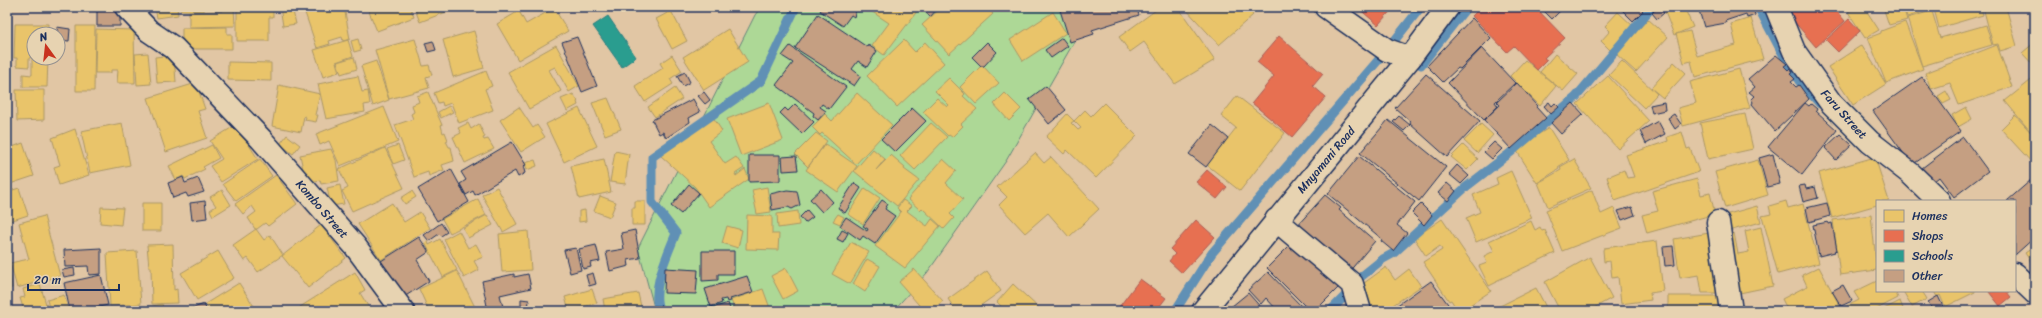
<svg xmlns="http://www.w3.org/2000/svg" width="2042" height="318" viewBox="0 0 2042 318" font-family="Sriracha,sans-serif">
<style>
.green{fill:#add896;stroke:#64847a}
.homes{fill:#e9c46a;stroke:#ab9766}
.shops{fill:#e76f51;stroke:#aa5c55}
.schools{fill:#2a9d8f;stroke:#267c80}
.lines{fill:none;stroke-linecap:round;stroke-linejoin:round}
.stream{stroke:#6090b5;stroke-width:9}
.building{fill:#c59f82;stroke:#1b2f5e}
.minor-casing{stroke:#1b2f5e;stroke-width:25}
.tertiary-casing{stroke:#1b2f5e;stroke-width:25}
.minor{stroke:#e7d3b1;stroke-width:22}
.tertiary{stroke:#e7d3b1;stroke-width:22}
.labels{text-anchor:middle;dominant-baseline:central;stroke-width:4;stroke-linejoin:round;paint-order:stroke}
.street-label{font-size:12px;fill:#1b2f5e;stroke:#e7d3b1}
</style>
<rect width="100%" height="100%" fill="#e1c6a4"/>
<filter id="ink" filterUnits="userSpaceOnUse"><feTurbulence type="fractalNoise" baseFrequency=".025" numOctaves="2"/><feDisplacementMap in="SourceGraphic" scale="8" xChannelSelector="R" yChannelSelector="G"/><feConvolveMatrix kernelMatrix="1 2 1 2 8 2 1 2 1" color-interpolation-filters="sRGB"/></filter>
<g filter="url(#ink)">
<path class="green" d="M761 7H1094L1006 161 927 273 893 311H655L638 248 755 15Z"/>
<path class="homes" d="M155 7H177L178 15 157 18Z
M180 7H204V11L180 10Z
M223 7H234L235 26 189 27V12L223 11Z
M237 7H273V17H269V41H237Z
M280 7H292L296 24 283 26Z
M303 7H344L350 39 343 41 342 37 329 41 330 44 317 48Z
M367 7H410L414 17 377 31Z
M414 7H453L454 9 420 22Z
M874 7H914L918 10 884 55 872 46 889 23 871 11Z
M942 7H986L993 14 949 54 922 25Z
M1160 7H1174L1178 11 1180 10 1215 60 1175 84 1144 42 1130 52 1119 37Z
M1184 7H1246L1253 15 1219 45Z
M1663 7H1684L1693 27 1674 35Z
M1856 7H1864L1879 30 1865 38 1848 12Z
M1883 7H1903L1907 20 1889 25Z
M1904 7H1981L1983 15 1939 28 1934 9 1907 17Z
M1983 7H2006L2017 46 2000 51 1998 44 1993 45Z
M554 8 568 31 518 60 497 24 519 11 526 24Z
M671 11 687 41 672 49 656 19Z
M1932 11 1940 38 1986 25 1992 45 1922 66 1907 18Z
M1053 12 1066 33 1023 61 1010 40Z
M1618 12 1634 27 1610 50 1601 41 1610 31 1605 26Z
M1751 18 1763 59 1695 77 1691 61 1684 63 1676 34 1690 31 1697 56 1736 45 1731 24Z
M1648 19 1668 37 1636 72 1616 54Z
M1905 22 1923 69 1886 83 1868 38 1881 33V31Z
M15 24H48V34H34V58H48L47 87H23V74L32 75V57L29 58V67L17 66V58H14Z
M76 26H95L94 91H76Z
M227 27V34H232V49H182V28Z
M96 29 134 30 135 83H117L118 70H111V73H95Z
M728 29 748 62 704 90 683 57Z
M474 31 484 68 453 77 443 40Z
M358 39 361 50 354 52 351 41Z
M415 39 423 66 429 65 432 75 426 77 429 88 389 99 375 50Z
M348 40 353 56 336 62 339 72 323 77 314 50Z
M904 40 915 52 925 42 944 63 897 107 867 76Z
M2035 42V67L2022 53Z
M556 45 579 86 569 92 555 67 549 70 561 91 529 109 508 72Z
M1862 45 1886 84 1853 105 1828 67Z
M1997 45 2012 87 1959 105 1950 83 1931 89 1925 73Z
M148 53 151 84 137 85 135 54Z
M1555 54 1578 74 1563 91 1540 72Z
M174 55 176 82 157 83 155 57Z
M672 55 682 71 670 79 673 84 645 102 635 86 663 68 660 63Z
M354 57 357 69 341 74 337 62Z
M1525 60 1556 86 1540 106 1510 76Z
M376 61 389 100 373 106 361 66Z
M1622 61 1657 94 1644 108 1609 75Z
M228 62 271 63V81L228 80Z
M1674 62 1686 73 1663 98 1651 88Z
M982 65 999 83 976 104 960 87Z
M1739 69 1750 108 1683 126 1678 108 1696 103 1690 82Z
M486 71 492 86 485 89 493 110 459 123 451 103 443 106 442 102 438 103 434 93Z
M358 76 362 92 368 91 370 104 364 105 365 112 326 119 318 84Z
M1608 76 1649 121 1618 149 1577 104Z
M2035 77V127L2030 131 2005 101Z
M949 78 965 94 963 96 977 109 961 124 963 126 952 137 949 135 948 136 923 112 937 98 947 107 949 105 935 91Z
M196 83 205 109 198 111 207 138 166 152 148 98Z
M279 85 320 94 315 115H318L316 122 305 120 306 117 304 116 301 132 272 126Z
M675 88 682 99 655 117 648 107Z
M16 90H44V120L17 121Z
M1946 91 1951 100 1943 104 1938 96Z
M428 92 442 125H441L443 133 445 132 448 140 446 141 449 147H451L454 161 442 165 444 170 429 176 428 172 414 177 395 125 413 119 411 114 414 112 412 105 419 102 417 96Z
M857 93 892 125 856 164 822 133 820 135 812 127 825 114 832 121Z
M1005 93 1021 109 1009 121 994 104Z
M573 94 578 101 577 102 578 105 567 111 561 99Z
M1237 96 1285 133 1240 191 1207 165 1236 128 1221 116Z
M608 98 621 129 605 135 592 103Z
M769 103 783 140 741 156 727 119Z
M1104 103 1137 136 1096 178 1067 150 1064 154 1046 137 1067 114 1074 121 1071 123 1078 130 1081 128 1074 121 1085 110 1091 116Z
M449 106 453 112 441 118 438 112Z
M384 107 398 142 340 166 329 141 320 145 316 134Z
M519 107 533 128 537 125 545 137 521 152 500 120Z
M1966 107 1972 119 1958 127 1952 115Z
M579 108 597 146 564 162 546 124Z
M1745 114 1753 149 1708 159 1700 123Z
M2015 115 2035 137 2034 165 2001 129Z
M713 117 722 131 709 141 725 164 736 157 744 168 735 174 736 176 745 169 749 179 709 207 695 187 660 155Z
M122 123 130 165 90 173 81 131Z
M468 123 471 129 479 124 485 137 483 138 484 140 488 139 494 149 465 163 453 137 461 133 458 128Z
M931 123 947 137 915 170 900 156Z
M1481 124 1493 135 1477 153 1464 141Z
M236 125 258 159 221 182 210 166 222 159 210 141Z
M1549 128 1569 160 1558 167 1559 169 1537 183 1515 148Z
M75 129 89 175 59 185 54 167 60 165 52 138Z
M1682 132 1687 149 1690 148 1699 172 1615 201 1607 177 1624 170 1627 178 1634 177 1626 155 1668 141 1667 137Z
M816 133 827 141 808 167 795 154Z
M287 135 300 145 293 154 280 144Z
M23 143 34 176 7 185V149Z
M825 144 857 166 838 192 806 170Z
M212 145 219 158 203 167 205 169 185 179 183 176 176 180 169 166Z
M398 145 404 160 393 164 387 149Z
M1463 145 1478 159 1467 170 1451 157Z
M385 148 404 188 352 211 342 191 348 188 339 169Z
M331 149 336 160 339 181 321 184 320 180 306 183 300 155Z
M873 149 885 159 876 170 891 155 905 167 904 169 919 180 897 206 854 171Z
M615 151 629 154 625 184 610 182Z
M1035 153 1044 163 1051 157 1099 209 1069 237 1048 213 1025 233 999 205 1007 197 997 187Z
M1875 157 1889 201H1877V205L1832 218 1819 173Z
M260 159 272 176 236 201 223 184Z
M604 159 611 192 579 199 571 166Z
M943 159 956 171 946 183 963 199 950 214 954 218 944 229 922 208 920 210 908 199Z
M1574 159 1591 188 1548 207 1538 183 1561 170 1560 167Z
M535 160 537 166 527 170 525 163Z
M1758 160 1768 195 1725 208 1715 172Z
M1511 171 1532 218 1476 242 1466 218 1480 212 1473 195 1498 184 1496 178Z
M276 175 297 204 268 226 265 223 257 229H255L248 218 256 212 252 206 243 214 235 204Z
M1697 179 1701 195 1710 193 1715 214 1647 233 1642 215 1658 211 1652 191Z
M340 185 344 204 331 206 327 188Z
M497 187 517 224 503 232 482 195Z
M767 187 771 212 757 214 752 190Z
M19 188 28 215 10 221 7 211V192Z
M865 188 880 198 863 224 848 214Z
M222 190 231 205 213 216 210 210 216 206 210 197Z
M1592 190 1601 214 1614 208 1622 228 1562 251 1546 210Z
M412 191 416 197 405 204 401 198Z
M600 196 616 202 610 217 594 211Z
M478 199 486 215 450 233 442 219Z
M903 200 912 206 907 211 927 226 932 219 940 226 905 268 875 246 901 212 897 208Z
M635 201H645V225H632V208H635Z
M1786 201 1788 208 1803 204 1819 263 1778 274 1762 216 1771 214 1769 206Z
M142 203H161V231H142Z
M392 203 404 222 420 212 430 228 381 260 358 224Z
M1757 206 1761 222 1725 232 1721 216Z
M101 207 123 208 121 225 100 223Z
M585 210 586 221 579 222V211Z
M798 211 799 225 778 228 777 214Z
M838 214 844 217 840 224 833 221Z
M487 215 493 225 468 238 463 228Z
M747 215 772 216V234H779L778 250 746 249Z
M1871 215 1877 270 1840 275 1833 220Z
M44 216 60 276 17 288 10 263 29 259 19 223Z
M1442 219 1491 291 1461 311H1458L1451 300 1449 301 1423 262 1442 250 1440 246 1426 256 1414 238Z
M1531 221 1535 230 1540 227 1542 231 1545 230 1555 253 1496 281 1497 282 1489 286 1479 266 1487 263 1484 256 1494 251 1489 241Z
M321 225 346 258 308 288 282 256Z
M727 226 742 230 738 248 722 243Z
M1761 227 1773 286 1735 294 1727 235 1734 233 1738 254 1749 252 1745 231Z
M256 229 264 240 270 235 283 255 258 272 248 258 244 261 233 245Z
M459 231 468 248 476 244 483 257 474 261 479 270 464 278 444 239Z
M528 231 531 270 502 272 499 234Z
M1715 232 1721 293H1702L1699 275 1680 278 1674 239Z
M7 237 12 288H7Z
M440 239 457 270 443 277 425 243 428 241 429 245Z
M1657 241 1663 291 1650 293 1651 300 1621 304 1618 277 1612 278 1610 261 1604 262 1603 250 1604 248Z
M851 242 869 252 850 284 832 274Z
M173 244 174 290 177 289 178 303 152 304 151 267H149L147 245Z
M2035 246V268L2025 253Z
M137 251 141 304 110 306 107 253Z
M218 251 234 278 197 300 181 273Z
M1590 257 1612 298 1588 311H1560L1545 282Z
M867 259 880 266 865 292 853 284Z
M1386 267 1395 280 1409 269 1421 286 1393 305 1397 311H1369L1360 286Z
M1819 267 1842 310 1788 311 1782 299 1807 286 1802 275Z
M786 268 798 291 783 299 771 276Z
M914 269 943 301 931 311H924L899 282Z
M457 271 477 311H429L419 289Z
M987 271 1001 291 973 311H956L948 299Z
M355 272 365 290 360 293 371 311H302L300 307Z
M1877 281V291H1895L1898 298 1873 311H1845L1843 308 1859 300 1854 292Z
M239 283 257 311H210L205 304Z
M40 284 48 311H24L20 298 25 297 23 289Z
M1013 284 1042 311H1006L997 302Z
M1536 288 1548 311H1501L1498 307Z
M592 289 597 303 569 311 565 297Z
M763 289 771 311H735L731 300Z
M1903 291H1922L1927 299 1912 307Z
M1934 291H1975V292L1945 307 1940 295 1937 297Z
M638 293 642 311H605L603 299Z
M64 295 69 311H50L47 300Z
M1668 296H1726V311H1668Z
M1900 301 1904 311H1885L1884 309Z
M162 304 164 311H135V310Z"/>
<path class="shops" d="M1357 7H1394L1378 25Z
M1481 7H1535L1565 38 1544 58 1547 60 1537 70 1514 46 1507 52 1472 16Z
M1792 7H1833L1845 21 1816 47 1786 12Z
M1849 19 1860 31 1838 52 1826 40Z
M1279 36 1323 74 1313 86 1326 97 1292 137 1252 103 1274 76 1257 62Z
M1207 170 1227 187 1217 199 1196 182Z
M1196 220 1215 237 1182 273 1169 261 1175 254 1170 249Z
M1140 279 1166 298 1156 311H1116Z
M2006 291 2011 297 2000 306 1989 292Z"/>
<path class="schools" d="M608 16 636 57 622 67 593 26Z"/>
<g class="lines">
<path class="stream" d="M1758 7 1780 49 1799 81 1820 104
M1421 65 1467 7
M660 311C649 291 669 252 676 233L652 202V157L761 81 796 7
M1175 311 1212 253 1387 50 1421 7
M1330 311 1350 291 1352 284 1383 259 1394 253 1466 187 1510 153 1576 97 1652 7"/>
</g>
<path class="building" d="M823 7H866L863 11 860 9 858 12 856 10 854 17 851 15 843 26 820 11Z
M921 7H939L930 17Z
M1059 7H1136L1139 15 1092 30 1094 34 1070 42Z
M1545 7H1564L1552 19 1543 10Z
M1619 7H1639L1643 11 1633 21Z
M1658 7 1664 13 1657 19 1652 13Z
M1698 7H1753L1755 15 1747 18 1746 14 1725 21 1726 23 1704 27Z
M97 9H120V26H97Z
M818 14 867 47 868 45 877 51 867 67 858 61 852 69 861 76 854 86 795 48Z
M1472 18 1491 38 1460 69 1458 68 1443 82 1427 66Z
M57 27 70 29 69 41 58 40Z
M577 37 597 86 582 92 562 42Z
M1062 38 1068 46 1051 58 1045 50Z
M433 41 436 50 428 52 425 43Z
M987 42 997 52 984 66H981L972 57Z
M790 46 846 87 829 109 822 104 820 107 826 111 818 120 813 116 814 113 776 85 793 63 782 56Z
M1482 48 1515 83 1495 102 1498 106 1484 120 1448 83Z
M1776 55 1787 64 1784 66 1788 70 1790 68 1793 72 1790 74 1795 79 1791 82 1796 87 1799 85 1809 99 1775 131 1752 104 1753 102 1751 99 1754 96 1749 92 1755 87 1748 79Z
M685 72 690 82 683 86 677 76Z
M1426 74 1480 121 1447 157 1410 124 1411 122 1395 108Z
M1922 77 1961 131 1912 165 1873 111Z
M1517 83 1538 106 1536 107 1546 118 1511 149 1484 120 1500 105 1497 102Z
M1046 86 1066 110 1049 124 1029 99Z
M704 92 710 100 705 104 698 96Z
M693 99 700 112 689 118 690 122 666 138 663 132 659 134 652 120Z
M1549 102 1552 106 1555 103 1559 107 1551 114 1544 106Z
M1664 102 1665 110 1652 113 1650 105Z
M1573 103 1583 114 1561 134 1551 123Z
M1805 103 1809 106 1811 104 1817 109 1816 111 1837 130 1802 175 1768 147Z
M795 104 814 122 802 134 780 113 785 108 788 111Z
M912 108 926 121 895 152 881 139Z
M1674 114 1681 124 1675 129 1668 118Z
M1399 116 1410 125 1404 131 1393 122Z
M1388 120 1446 167 1419 201 1360 153Z
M1658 121 1665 134 1646 144 1640 131Z
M1212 125 1228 138 1206 167 1189 154Z
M1840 134 1852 145 1836 160 1825 148Z
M1963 137 1988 171 1954 197 1939 177 1933 182 1922 168Z
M512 142 526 165 523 166 525 173 518 177 515 171 475 195 473 191 466 195 460 184 466 180 461 172Z
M1494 142 1502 149 1492 159 1484 152Z
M1773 154 1780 184 1767 187 1759 158Z
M749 155H780V181L749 182Z
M796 156 798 170 783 171 782 157Z
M1359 156 1415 202 1397 225 1407 233 1393 251 1381 241 1382 239 1328 194Z
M1457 165 1469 176 1461 184 1449 174Z
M451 169 469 202 437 221 418 189Z
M183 177 185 183 198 178 204 192 188 197 186 193 173 198 168 183Z
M2031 180 2035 184V237L2015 255V201H2007Z
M854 183 861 188 845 213 838 208Z
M1447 183 1456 191 1448 201 1438 193Z
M689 184 699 193 681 214 671 206Z
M1805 185 1806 189 1815 187 1818 198 1803 202 1799 186Z
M821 189 833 202 822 212 810 199Z
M787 190 797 191 800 205 792 209 788 207 772 210 770 194Z
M1325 195 1341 208 1339 210 1375 241 1348 273 1295 228Z
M882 200 888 204 885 209 895 216 875 244 863 236 860 240 840 226 846 217 867 231 868 229 863 226Z
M205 201 207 218 192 220 190 203Z
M1827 203 1830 216 1809 222 1806 208Z
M1421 204 1432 215 1424 225 1412 213Z
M1632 207 1635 215 1622 220 1618 211Z
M807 210 813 217 805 223 800 217Z
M1828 222V224L1832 223 1837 250 1834 251 1835 252 1819 256 1813 225Z
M441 223 447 232 441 236 439 234 429 241 424 235Z
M635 230 640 258 628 260 629 266 610 271 606 252 624 249 621 233Z
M842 230 848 233 843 242 837 239Z
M419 237 429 252 417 260 429 281 404 297 381 261Z
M1293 242 1339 287 1315 311H1310L1267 268Z
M596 245 600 261 590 263 591 267 583 269 579 249Z
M1673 246 1675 265 1665 266 1663 247Z
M101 248V274L89 275 88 266 65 267 64 250Z
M576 248 581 270 570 273 564 250Z
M702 251H734V274H718V280L702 281Z
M74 268 75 275 64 277 62 270Z
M665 268 698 270 696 294 664 293Z
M1268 272 1306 311H1278L1266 298 1261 304 1248 290Z
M593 273 596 284 589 286 586 275Z
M514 274V277L528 274 531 288 500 295 504 311H488L482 281Z
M101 275 108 305 81 311H70L64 283Z
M747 276 753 292 730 299 731 301 727 302 726 299 721 300 722 303 711 307 705 289Z
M1431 281 1453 311H1423L1420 308 1416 311H1400L1396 306Z
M1843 285 1852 301 1841 306 1832 291Z
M1248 293 1264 311H1226Z
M1938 296 1945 311H1933L1928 302Z
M521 299 529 300 528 311 521 310Z
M728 303 731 311H707V310Z
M204 304 207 311H192L191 309Z"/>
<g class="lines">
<defs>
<path id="minor" d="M126 7 149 31 174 48 261 139 355 246 403 311
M1326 7 1387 50 1410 58
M1776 7 1794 51 1831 103 1870 142 1911 174 1939 201
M1276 220 1352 284 1360 311
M1718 222 1731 311
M2015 274 2035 293"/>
<path id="tertiary" d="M1203 311 1410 58 1448 7"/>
</defs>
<use href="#minor" class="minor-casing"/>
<use href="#tertiary" class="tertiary-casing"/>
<use href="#minor" class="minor"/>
<use href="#tertiary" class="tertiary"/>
</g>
</g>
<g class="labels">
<g class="street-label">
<text transform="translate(1844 114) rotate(48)">Faru Street</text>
<text transform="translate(1326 160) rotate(-50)">Mnyamani Road</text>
<text transform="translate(322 209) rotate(49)">Kombo Street</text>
</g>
</g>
<rect width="2042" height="318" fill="none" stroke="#e7d3b1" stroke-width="24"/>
<rect x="12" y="12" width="2018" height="294" fill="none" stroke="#1b2f5e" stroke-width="1.5" filter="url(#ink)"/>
<rect x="1876" y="200" width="140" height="92" fill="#e7d3b1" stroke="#959190"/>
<rect x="1884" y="210" width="20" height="12" fill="#e9c46a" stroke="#959190"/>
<text x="1912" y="220" font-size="12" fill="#1b2f5e">Homes</text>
<rect x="1884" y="230" width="20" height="12" fill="#e76f51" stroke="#959190"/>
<text x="1912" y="240" font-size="12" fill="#1b2f5e">Shops</text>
<rect x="1884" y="250" width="20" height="12" fill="#2a9d8f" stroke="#959190"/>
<text x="1912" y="260" font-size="12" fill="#1b2f5e">Schools</text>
<rect x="1884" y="270" width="20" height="12" fill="#c59f82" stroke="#959190"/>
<text x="1912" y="280" font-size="12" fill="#1b2f5e">Other</text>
<g transform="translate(46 46) rotate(345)"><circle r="19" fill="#e7d3b1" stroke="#959190"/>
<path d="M0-3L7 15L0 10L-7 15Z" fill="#c8321e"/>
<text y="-6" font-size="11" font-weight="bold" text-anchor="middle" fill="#1b2f5e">N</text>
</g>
<path d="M28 284v6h91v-6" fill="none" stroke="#1b2f5e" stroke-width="2"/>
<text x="34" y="284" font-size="12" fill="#1b2f5e" stroke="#e7d3b1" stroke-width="3" paint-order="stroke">20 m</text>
</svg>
